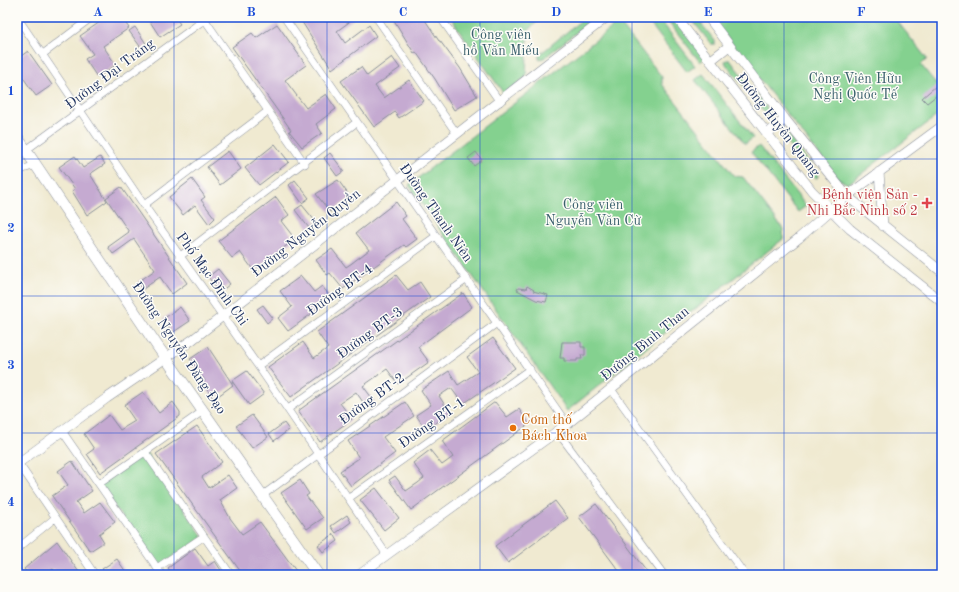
<svg xmlns="http://www.w3.org/2000/svg" width="959" height="592" viewBox="0 0 959 592" font-family="'Old Standard TT',serif">
<style>
.green{fill:#84d18f;stroke:#508076}
.building{fill:#c5aad1}
.lines{fill:none;stroke-linecap:round;stroke-linejoin:round}
.minor-casing{stroke:#868c98;stroke-width:8}
.tertiary-casing{stroke:#868c98;stroke-width:10}
.secondary-casing{stroke:#868c98;stroke-width:12}
.minor{stroke:#fff;stroke-width:7}
.tertiary{stroke:#fff;stroke-width:9}
.secondary{stroke:#fff;stroke-width:11}
.grid{fill:none;stroke:#1d4ed8;stroke-width:1;stroke-opacity:0.55}
.health-dot{fill:#e0444e;stroke:#fdfcf7;stroke-width:1.5}
.food-dot{fill:#e8710a;stroke:#fdfcf7;stroke-width:1.5}
.labels{text-anchor:middle;dominant-baseline:central;stroke-width:3;stroke-linejoin:round;paint-order:stroke}
.park-label{font-size:14px;fill:#3a606d;stroke:#fdfcf7}
.street-label{font-size:14px;fill:#1b2f5e;stroke:#fdfcf7}
.health-label{font-size:14px;fill:#be3a42;stroke:#fdfcf7;text-anchor:end}
.food-label{font-size:14px;fill:#c56008;stroke:#fdfcf7;text-anchor:start}
.neatline{fill:none;stroke:#1d4ed8;stroke-width:1.5}
.grid-label{font-size:13px;text-anchor:middle;font-weight:bold;fill:#1d4ed8}
</style>
<rect width="100%" height="100%" fill="#fdfcf7"/>
<filter id="ink" filterUnits="userSpaceOnUse"><feTurbulence type="fractalNoise" baseFrequency=".025" numOctaves="2"/><feDisplacementMap in="SourceGraphic" scale="8" xChannelSelector="R" yChannelSelector="G"/><feConvolveMatrix kernelMatrix="1 2 1 2 8 2 1 2 1" color-interpolation-filters="sRGB"/></filter>
<filter id="wash" filterUnits="userSpaceOnUse"><feTurbulence type="fractalNoise" baseFrequency=".012" numOctaves="4" result="noise"/><feDisplacementMap in="SourceGraphic" scale="16" xChannelSelector="R" yChannelSelector="G"/><feGaussianBlur stdDeviation="0.9" result="paint"/><feColorMatrix in="noise" values="0 0 0 0 0 0 0 0 0 0 0 0 0 0 0 0 0 1.4 0 .05"/><feComposite in="paint" operator="in"/></filter>
<g filter="url(#wash)">
<rect width="100%" height="100%" fill="#f0ead1"/>
<path class="green" d="M450 17H543L531 27 528 32 526 77 504 94Z
M585 17H596L544 58 539 59V55Z
M645 17H658L695 66 687 72Z
M665 17H673L705 58 700 62Z
M690 17H696L715 41V44H711Z
M711 17H894L927 59 921 65 942 91V112L848 184 838 179Z
M619 22 662 77V84L734 176 743 177 783 229V239L567 411 409 185Z
M727 60H730L772 115V119L768 117 726 64 725 61Z
M703 74 753 138 745 144 695 80Z
M785 133 788 135 816 172 818 176 817 178 813 177 783 138Z
M759 146 806 206 798 212 751 152Z
M145 452 203 537 157 568 99 484Z"/>
<g id="blocks">
<path class="building" d="M107 17H121L129 28 103 46 116 65 97 77 85 59 93 54 80 36Z
M147 17H175L180 24 160 37Z
M309 17H356L337 31 345 43 369 25 376 36 332 69 302 22Z
M392 17H423L439 41H440L460 68 477 96 454 110 435 79 416 52 414 53Z
M277 24 306 65 285 80 306 108 326 94 336 109 316 124 322 133 302 147 289 131 291 130 282 117 232 47 252 33 256 38Z
M135 27 147 45 142 49 129 31Z
M28 51 52 85 36 96 17 69V59Z
M392 57 400 68 375 86 384 98 409 80 424 101 399 118 395 112 374 127 341 81 361 67 367 76Z
M936 86 941 92 927 103 922 98Z
M275 144 289 162 259 185 245 168Z
M228 151 241 169 220 185 207 167Z
M476 152 482 160 474 166 468 158Z
M330 153 344 171 337 176 324 158Z
M75 156 83 168 100 157 105 164 90 174 107 201 87 215 72 191 75 189 59 167Z
M192 179 205 197 201 200 215 218 209 224 195 205 183 215 169 197Z
M295 180 309 198 302 203 289 185Z
M338 180 351 198 330 212 316 194Z
M121 187 187 283 172 294 160 277 143 289 138 282 155 270 134 239 113 254 108 247 129 232 106 198Z
M276 197 289 215 281 221 295 239 254 271 240 252 232 258 218 241Z
M396 202 406 216 402 219 417 239 406 247 404 245 343 289 330 273 327 275 316 260 332 249 346 267 352 263 369 250 356 233Z
M302 205 316 222 309 228 295 210Z
M218 269 230 284 220 292 208 277Z
M396 275 408 290 420 282 430 297 291 397 268 367 303 342 314 358 328 348 317 332Z
M301 276 314 292 322 286 332 299 288 331 278 318 292 307 280 291Z
M527 286 534 290 533 291 548 295 546 302 536 300 517 290 518 288 526 289Z
M463 293 472 307 418 347 429 362 398 384 387 369 363 386 375 402 370 407 365 401 363 402 356 392 340 403 352 419 320 442 298 411Z
M263 305 273 318 267 323 257 309Z
M180 307 190 321 172 333 163 319Z
M493 338 515 368 463 404 451 388 439 396 450 413 426 430 416 415 431 405 421 390 449 371 458 385 478 372 467 357Z
M562 342H581V347H585V355H581L582 359H577V361H564V358H560Z
M208 347 233 385 214 399 203 383 205 381 190 359Z
M247 371 264 394 249 405 232 381Z
M143 392 159 413 173 402 180 412V416L100 473 87 454 94 449 84 434 109 415 120 430 135 421 124 405Z
M405 402 414 416 383 437 395 453 351 486 340 471 359 458 348 441Z
M495 402 507 417 519 409 529 424 411 510 389 480 395 476 406 491 418 483 424 478 413 463 430 450 442 465 453 457 442 441Z
M252 415 268 437 252 448 236 426Z
M284 423 289 430 274 441 269 434Z
M197 426 222 462 202 477 209 488 228 475 237 488 220 500 230 518 242 534 260 522 299 575H243L156 454Z
M72 461 92 491 76 502 84 513 100 502 115 522 99 534 104 542 90 551 52 496 68 485 58 471Z
M300 480 309 494 306 496 323 518 307 529 281 493Z
M376 488 399 518 384 530 360 500Z
M555 501 568 518 508 563 495 546Z
M596 504 649 575H622L579 517Z
M347 515 351 522 336 533 331 526Z
M334 534 338 541 323 552 318 545Z
M57 541 81 575H58L53 569 45 575H29L24 569Z
M195 548 208 566 215 561 224 575H173L168 568Z
M117 559 128 575H107L102 569Z"/>
</g>
</g>
<g filter="url(#ink)">
<use href="#blocks" fill-opacity="0" stroke="#868c98" stroke-width="1"/>
<g class="lines">
<defs>
<path id="minor" d="M17 17 144 205 258 366 387 555
M284 17 567 424
M376 17 457 134
M440 17 500 102
M205 20 305 164
M43 54 92 17
M26 150 208 17
M17 171 36 165
M144 205 268 111
M179 257 357 122
M258 366 436 236
M611 389 745 575
M288 409 467 279
M203 411 145 452 231 575
M62 431 162 575
M557 431 664 575
M17 461 95 575
M99 484 145 452
M263 495 497 323
M349 498 530 369
M17 549 55 518
M157 568 203 537
M17 570 20 575"/>
<path id="tertiary" d="M676 17 812 191 850 229 942 302
M708 17 785 119 847 196 942 272
M710 61 729 46
M768 133 785 119
M879 172 883 226
M17 464 107 398 192 340 607 17
M359 575 567 424 799 238 847 196 942 126"/>
<path id="secondary" d="M17 137 158 347 318 575"/>
</defs>
<use href="#minor" class="minor-casing"/>
<use href="#tertiary" class="tertiary-casing"/>
<use href="#secondary" class="secondary-casing"/>
<use href="#minor" class="minor"/>
<use href="#tertiary" class="tertiary"/>
<use href="#secondary" class="secondary"/>
</g>
</g>
<path class="grid" d="M174 17V575M327 17V575M480 17V575M632 17V575M784 17V575M17 159H942M17 296H942M17 433H942"/>
<path class="health-dot" d="M925 197h4v4h4v4h-4v4h-4v-4h-4v-4h4z"/>
<circle class="food-dot" cx="513" cy="428" r="4"/>
<g class="labels">
<g class="park-label">
<text x="501" y="35">Công viên<tspan x="501" dy="16">hồ Văn Miếu</tspan></text>
<text x="855" y="79">Công Viên Hữu<tspan x="855" dy="16">Nghị Quốc Tế</tspan></text>
<text x="593" y="205">Công viên<tspan x="593" dy="16">Nguyễn Văn Cừ</tspan></text>
</g>
<g class="street-label">
<text transform="translate(110 74) rotate(-37)">Đường Đại Tráng</text>
<text transform="translate(778 125) rotate(52)">Đường Huyền Quang</text>
<text transform="translate(436 213) rotate(55)">Đường Thanh Niên</text>
<text transform="translate(306 233) rotate(-38)">Đường Nguyễn Quyền</text>
<text transform="translate(212 279) rotate(54)">Phố Mạc Đĩnh Chi</text>
<text transform="translate(340 290) rotate(-36)">Đường BT-4</text>
<text transform="translate(370 333) rotate(-36)">Đường BT-3</text>
<text transform="translate(645 344) rotate(-39)">Đường Bình Than</text>
<text transform="translate(179 348) rotate(56)">Đường Nguyễn Đăng Đạo</text>
<text transform="translate(372 399) rotate(-36)">Đường BT-2</text>
<text transform="translate(432 423) rotate(-35)">Đường BT-1</text>
</g>
<g class="health-label">
<text x="918" y="195">Bệnh viện Sản -<tspan x="918" dy="16">Nhi Bắc Ninh số 2</tspan></text>
</g>
<g class="food-label">
<text x="521" y="420">Cơm thố<tspan x="521" dy="16">Bách Khoa</tspan></text>
</g>
</g>
<rect width="959" height="592" fill="none" stroke="#fdfcf7" stroke-width="44"/>
<rect x="22" y="22" width="915" height="548" class="neatline"/>
<g class="grid-label">
<text x="98" y="16">A</text>
<text x="251" y="16">B</text>
<text x="403" y="16">C</text>
<text x="556" y="16">D</text>
<text x="708" y="16">E</text>
<text x="861" y="16">F</text>
<text x="11" y="95">1</text>
<text x="11" y="232">2</text>
<text x="11" y="369">3</text>
<text x="11" y="506">4</text>
</g>
</svg>
